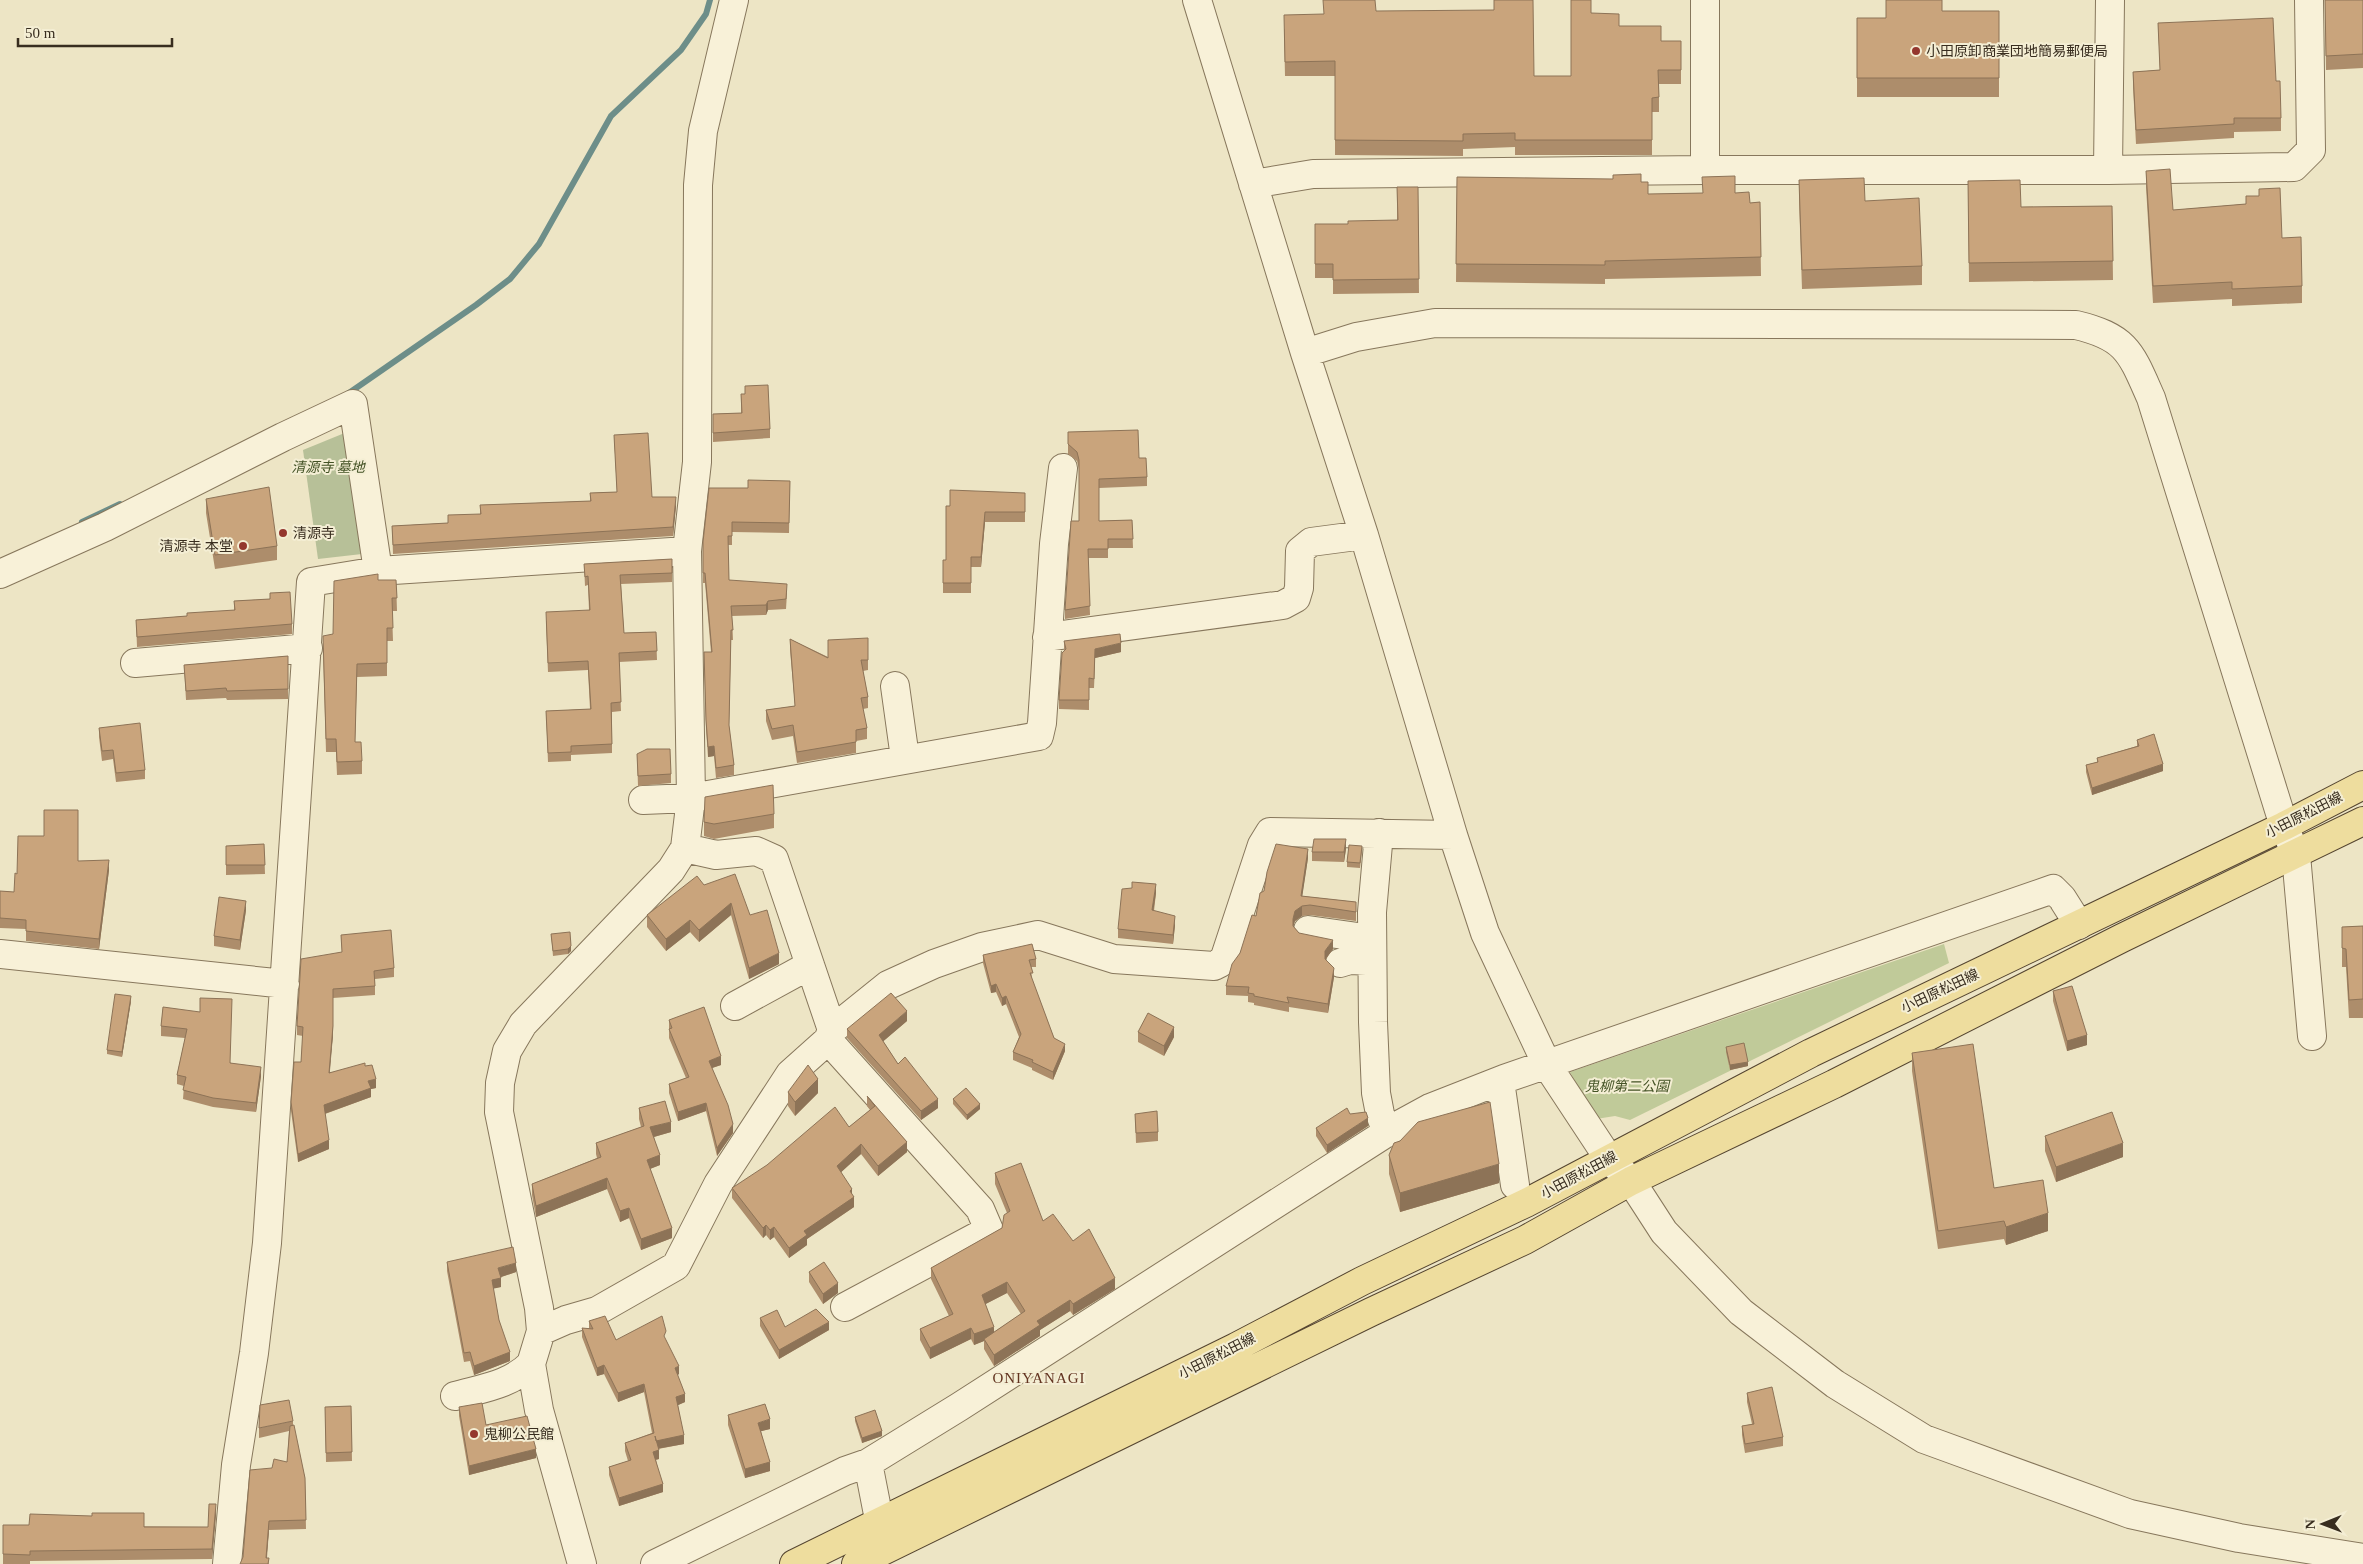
<svg xmlns="http://www.w3.org/2000/svg" width="2363" height="1564" viewBox="0 0 2363 1564" font-family="'Times New Roman','Noto Sans JP',serif">
<style>
.green{fill:#c0ca99}
.cemetery{fill:#b7c098}
.lines{fill:none;stroke-linecap:round;stroke-linejoin:round}
.stream{stroke:#6d8e89;stroke-width:6}
.minor-casing{stroke:#87775c;stroke-width:30}
.major-casing{stroke:#554530;stroke-width:30}
.minor{stroke:#f8f1d8;stroke-width:28}
.major{stroke:#eedd9e;stroke-width:28}
.wall{fill:#ad8d6b;fill-rule:evenodd}
.shaded-wall{fill:#8d7357}
.building{fill:#c9a47c;stroke:#8d7357}
.poi-dot{fill:#94372e;stroke:#f4eed4;stroke-width:2}
.labels{text-anchor:middle;dominant-baseline:central;stroke-width:4;stroke-linejoin:round;paint-order:stroke}
.poi-label{font-size:14px;fill:#382d1f;stroke:#f4eed4;text-anchor:start}
.park-label{font-size:14px;font-style:italic;fill:#445326;stroke:#f4eed4}
.street-label{font-size:14px;fill:#382d1f;stroke:#f4eed4}
.neighbourhood-label{font-size:15px;letter-spacing:1px;fill:#633420;stroke:#f4eed4}
</style>
<rect width="100%" height="100%" fill="#ede5c5"/>
<path class="green" d="M1944 944 1949 963 1630 1120 1615 1116 1596 1119 1570 1072Z"/>
<path class="cemetery" d="M347 432 362 554 318 559 303 450Z"/>
<g class="lines">
<path class="stream" d="M346 395 476 305 510 279 539 244 611 116 681 50 706 14 710 0
M82 522 120 504"/>
<defs>
<path id="minor" d="M1197 0 1305 353 1364 535 1453 835 1485 933 1547 1065 1609 1159 1631 1181 1664 1232 1741 1312 1835 1384 1924 1439 2130 1514 2239 1538 2363 1558
M1705 0V170
M2108 170 2294 167 2311 150 2309 0
M1253 184 1313 174 1705 170H2108L2110 0
M1305 353 1356 337 1435 323 2076 325C2127 337 2131 353 2151 398L2284 826 2296 855 2312 1036
M0 574 105 527 283 437 353 404 378 571
M1047 637 1283 605 1296 598 1299 588 1300 551 1311 542 1364 535
M135 663 308 648
M895 686 905 758
M643 800 691 798 1039 736 1042 723 1054 544 1063 468
M1379 833 1372 912 1373 1022 1376 1093 1380 1114 1387 1133
M685 848 716 855 756 851 774 859 832 1030
M1308 930 1372 939
M0 954 285 984
M1340 963 1350 960 1372 961
M735 1006 810 965
M828 1040 980 1209 989 1230 845 1307
M1500 1081 1515 1185
M541 1331 566 1320 597 1311 676 1266 718 1184 790 1074 828 1040 832 1030 888 985 934 964 982 947 1038 935 1114 959 1214 966 1220 963 1225 957 1262 845 1270 832 1453 835
M455 1396C483 1388 510 1385 531 1364
M868 1463 884 1545
M227 1564 236 1465 254 1353 267 1243 311 582 378 571 687 551
M582 1564 539 1410 531 1364 541 1331 539 1308 499 1112 500 1083 507 1051 523 1024 671 870 685 848 691 798 687 551 697 462 698 185 703 131 734 0
M655 1564 845 1471 868 1463 959 1407 1397 1126 1430 1108 1504 1079 2053 889 2062 898 2079 925"/>
<path id="major" d="M794 1564 1236 1347 1362 1281 1526 1203 1811 1053 2284 826 2363 785
M856 1564 1371 1312 1525 1240 1631 1181 1834 1084 2122 938 2363 821"/>
</defs>
<use href="#minor" class="minor-casing"/>
<use href="#major" class="major-casing"/>
<use href="#minor" class="minor"/>
<use href="#major" class="major"/>
</g>
<path class="wall" d="M2325 0H2363V68L2326 70Z
M1376 11 1534 76H1571L1591 13 1619 26 1661 41H1681V84H1659V112H1652V155H1515V147L1463 149V156L1335 155V76H1285L1284 29 1323 14Z
M1942 11H1999V97H1857V18H1886Z
M2158 23 2276 81 2281 118V131L2234 132V138L2136 144 2133 86V72L2160 70Z
M2146 171 2173 210 2246 204 2259 196V189L2282 238 2302 286V303L2232 306V299L2153 303 2146 187Z
M1457 177 1641 182 1648 194 1735 193 1750 203 1760 202 1761 276 1605 279V284L1456 282Z
M1799 180 1865 201 1922 266V285L1802 289 1799 199Z
M1968 181 2021 207 2112 206 2113 280 1969 282Z
M1397 187H1418L1419 293 1333 294V278H1315V224H1348L1397 220Z
M745 386 770 429V438L713 442V414L741 413V394H745Z
M1068 432 1139 458 1147 477V486L1099 488V521L1132 520 1133 548H1108V558H1088L1090 615 1065 619V610L1079 521V469L1077 461 1068 454Z
M614 435 652 497 676 506 673 536 393 554 392 526 448 523 480 514V505L590 501V493L617 492Z
M790 481 789 533 732 532V545H728L729 580 787 593 786 609 768 610 766 615 732 616 733 640H731L729 726 734 765V775L716 778 714 756 708 757 706 729 704 652H711L705 583H703V552L748 488Z
M1025 493V522H985L981 567H971V593H943V560H946L950 506Z
M206 499 277 546V560L215 569 206 513Z
M672 559V582L621 584 624 633 656 632 657 660 619 662 621 711 612 712V753L571 755V761L548 762 546 711 590 709 588 670 548 672 546 621 589 610 588 585 585 586 584 564Z
M378 580H396L397 611H392L393 641H387V676L357 677 355 742 362 761V774L337 775 336 752H326L323 649 333 634Z
M270 599 292 624V634L137 647 136 620 187 616 234 610V601Z
M868 638V670L863 671 868 697V708L863 709 867 728V739L856 741V753L797 763 793 736 772 740 766 721V710L795 706 790 650V639L828 657Z
M1064 641 1121 652 1095 658 1094 688H1089V710L1059 709V700L1064 650Z
M288 656V699L227 700 226 698 186 700 184 665Z
M99 728 145 770V779L116 782 113 759 102 761 99 737Z
M2137 740 2163 771 2092 795 2086 772V765L2097 762V758L2137 746Z
M637 754 671 774V783L638 786Z
M774 814V828L714 839 704 836V822Z
M264 844 265 874 226 875V846Z
M1346 849 1344 862 1312 861V852Z
M1362 851 1360 868 1347 867V862Z
M1308 858 1302 896 1356 902V921L1310 915 1302 916 1295 921 1293 926 1299 933 1333 949 1326 959 1334 977 1328 1013 1289 1007V1012L1254 1005V1003L1248 1002V996L1226 995V986L1240 953 1256 916 1264 891Z
M78 861 109 870 99 949 26 941V929L0 928V891L14 892 17 874Z
M704 885 750 915 779 964 749 979 731 915 699 942 690 932 666 951 647 927V915Z
M1156 893 1154 911 1175 925 1173 944 1118 938V929Z
M246 910 240 950 214 946V936Z
M2363 926V1018H2349L2346 967H2342V927Z
M551 934 571 951 568 954 553 956Z
M341 935 394 968V977L375 979V995L333 998V1035L329 1073 365 1066 376 1088 371 1089V1097L325 1114 329 1149 298 1162 291 1111V1102L301 1062 303 1036 297 1035V1026L342 952Z
M983 955 1036 959V967H1031L1032 980 1054 1038 1065 1051 1053 1080 1032 1070V1068L1013 1060V1052L1019 1037 1006 1004 1002 1006 996 992 991 993 983 963Z
M2053 991 2087 1045 2067 1051 2053 1001Z
M131 1001 122 1057 107 1054V1050Z
M163 1007 231 1063 261 1076 256 1112 213 1107 183 1099 184 1086 177 1084V1075L185 1038 161 1036V1026Z
M669 1020 721 1065 712 1068 733 1133 717 1156 706 1111 678 1121 669 1093V1084L686 1078 669 1038Z
M907 1021 883 1041 898 1064 938 1108 921 1120 847 1038V1029Z
M1138 1032 1174 1037 1164 1056 1138 1042Z
M1726 1047 1748 1066 1730 1070 1726 1052Z
M1912 1053 1994 1188 2048 1231 2006 1245 2004 1239 1938 1249 1912 1071Z
M788 1092 818 1093 795 1116 788 1106Z
M867 1096 907 1142V1152L878 1176 861 1154 841 1172 852 1195 854 1207 807 1239V1245L789 1258 774 1237 770 1240 766 1235 763 1238 732 1198V1188L849 1127 870 1110 867 1106Z
M953 1099 980 1109 967 1120 953 1104Z
M639 1108 671 1132 654 1137 660 1165 650 1169 672 1238 641 1250 629 1218 620 1222 607 1189 536 1217 532 1195V1184L597 1158 596 1154V1143L641 1127 639 1119Z
M1135 1114 1158 1132V1141L1136 1143Z
M1368 1126 1327 1153 1316 1136V1128Z
M2045 1136 2123 1157 2056 1182 2045 1151Z
M1389 1155 1499 1183 1400 1212 1389 1174Z
M995 1173 1043 1221 1073 1241 1115 1289 1073 1315 1070 1311 1040 1330V1336L994 1366 984 1349V1341L974 1345 971 1339 930 1359 920 1340V1329L949 1316 931 1279V1268L1002 1228 1007 1213 995 1184ZM1007 1293 1021 1314 994 1332 985 1304Z
M447 1262 516 1272 501 1277V1287L493 1288 499 1320 510 1361 474 1375 470 1361 464 1362 447 1271Z
M809 1272 838 1293 823 1304 809 1282Z
M760 1318 785 1327 829 1330 779 1359 760 1326Z
M589 1321 616 1340H666L679 1374 677 1375 685 1402 678 1405 684 1444 658 1449 659 1459 656 1460 663 1492 619 1506 609 1475V1467L628 1461 625 1451V1443L652 1433 644 1392 618 1402 604 1374 597 1376 582 1337V1328L589 1329Z
M1747 1393 1783 1437V1446L1745 1453 1742 1435V1426L1752 1424 1747 1402Z
M351 1406 352 1461 326 1462 325 1407Z
M459 1407 486 1425 536 1458 469 1475 459 1416Z
M728 1415 770 1429 761 1431 770 1471 745 1478 728 1425Z
M855 1417 882 1436 862 1443 855 1421Z
M293 1421V1425L305 1478 306 1529 269 1530 267 1558 269 1564 243 1557 287 1462 289 1431 259 1438V1428Z
M216 1514 212 1559 30 1561V1564H3V1525L208 1527Z"/>
<path class="shaded-wall" d="M676 497V506L673 536V527Z
M985 512V522L981 567V557Z
M768 601V610L766 615V605Z
M1121 643V652L1095 658 1094 688 1095 649Z
M714 746V756L708 757V747Z
M2163 764V771L2092 795V788Z
M1346 839V849L1344 862V852Z
M1308 849V858L1301 905V896Z
M109 860V870L99 949V939Z
M1156 884V893L1152 919V910Z
M246 901V910L240 950V940Z
M731 903V915L699 942V930Z
M1302 906V916L1295 921 1293 928V919L1295 911Z
M1175 916V925L1173 944V935Z
M690 920V932L666 951V939Z
M1333 940V949L1325 960V951Z
M571 946V951L568 954V949Z
M779 953V964L749 979V968Z
M1334 968V977L1328 1013V1004Z
M996 984V992L991 993V986Z
M131 996V1001L122 1057V1052Z
M1006 996V1004L1002 1006V998Z
M907 1011V1021L879 1045V1035Z
M333 1026V1035L329 1082V1073Z
M1174 1027V1037L1164 1056V1046Z
M2087 1035V1045L2067 1051V1041Z
M1065 1044V1051L1053 1080V1072Z
M721 1056V1065L709 1069V1061Z
M1748 1062V1066L1730 1070V1065Z
M261 1067V1076L256 1112V1103Z
M376 1079V1088L371 1089V1097L324 1114V1105L368 1081Z
M818 1079V1093L795 1116V1102Z
M938 1099V1108L921 1120V1111Z
M706 1103V1111L678 1121V1112Z
M980 1104V1109L967 1120V1115Z
M1368 1118V1126L1327 1153V1145Z
M671 1122V1132L650 1138V1127Z
M733 1124V1133L717 1156V1148Z
M329 1140V1149L298 1162V1154Z
M907 1142V1152L878 1176V1166Z
M2123 1143V1157L2056 1182V1167Z
M861 1144V1154L837 1176V1166Z
M660 1155V1165L647 1170V1160Z
M1499 1164V1183L1400 1212V1193Z
M607 1178V1189L536 1217V1206Z
M852 1189V1198L854 1197V1207L807 1239V1245L789 1258V1248L804 1231Z
M629 1208V1218L620 1222V1211Z
M2048 1213V1231L2006 1245V1227Z
M766 1225V1235L763 1238V1228Z
M774 1227V1237L770 1240V1230Z
M672 1228V1238L641 1250V1239Z
M516 1263V1272L498 1278V1268Z
M501 1278V1287L492 1289V1280Z
M1115 1278V1289L1073 1315V1304Z
M1007 1282V1293L982 1306V1295Z
M838 1283V1293L823 1304V1294Z
M1070 1300V1311L1040 1330V1336L994 1366V1355L1037 1321Z
M829 1322V1330L779 1359V1350Z
M994 1327V1338L984 1339V1341L974 1345V1334Z
M971 1328V1339L930 1359V1348Z
M510 1352V1361L474 1375V1366Z
M604 1365V1374L597 1376V1368Z
M679 1366V1374L675 1377V1368Z
M644 1384V1392L618 1402V1393Z
M685 1394V1402L676 1406V1397Z
M770 1419V1429L758 1432V1423Z
M882 1431V1436L862 1443V1438Z
M684 1435V1444L656 1449V1441Z
M536 1449V1458L469 1475V1466Z
M659 1450V1459L653 1460V1452Z
M770 1462V1471L745 1478V1469Z
M663 1484V1492L619 1506V1498Z
M216 1504V1514L212 1559V1549Z
M269 1521V1530L266 1564V1558Z"/>
<path class="building" d="M1323 0H1375L1376 11 1494 10V0H1533L1534 76H1571V0H1591V13L1619 14V26H1661V41H1681V70H1658L1659 97 1652 98V140H1515V133L1463 134V141L1335 140V61L1285 62 1284 15 1324 14Z
M1886 0H1942V11H1999V78H1857V18H1886Z
M2325 0H2363V54L2326 56Z
M2273 18 2276 81H2280L2281 118H2234V124L2136 130 2133 72 2160 70 2158 23Z
M2170 169 2173 210 2246 204V196H2259V189L2280 188 2282 238 2301 237 2302 286 2232 289V282L2153 286 2146 171Z
M1641 174V182H1648V194L1703 193 1702 177 1735 176V193L1749 192 1750 203 1760 202 1761 257 1605 261V265L1456 264 1457 177 1613 179V175Z
M1864 178 1865 201 1919 198 1922 266 1802 270 1799 180Z
M2020 180 2021 207 2112 206 2113 261 1969 263 1968 181Z
M1397 187H1418L1419 279 1333 280V264H1315V224H1348V221L1398 220Z
M768 385 770 429 713 433V414L742 413 741 394H745V386Z
M1138 430 1139 458H1146L1147 477 1099 479V521L1132 520 1133 539H1108V549H1088L1090 606 1065 610 1071 521H1079V460L1077 452 1068 444V432Z
M648 433 652 497H676L673 527 393 545 392 526 448 523V515L481 514 480 505 591 501 590 493 617 492 614 435Z
M748 480 790 481 789 523 732 522V536H728L729 580 787 584 786 599 768 601 766 605 731 606 733 630H731L729 725 734 765 716 768 714 746 708 747 706 720 704 652H712L705 573H703V542L709 488H748Z
M269 487 277 546 215 555 206 499Z
M950 490 1025 493V512H985L981 557H971V583H943V560H946V506H950Z
M672 559V573L620 575 624 633 656 632 657 651 619 653 621 702 611 703 612 744 571 746V752L548 753 546 711 591 709 588 661 548 663 546 612 590 610 588 576 585 577 584 564Z
M378 574V580H396L397 598H392L393 628H387V663L357 664 355 742H361L362 761 337 762 336 739H326L323 636 333 634 334 581Z
M290 592 292 624 137 637 136 620 187 616V613L235 610 234 601 270 599V593Z
M1120 634 1121 643 1095 649 1094 679 1089 678V700H1059L1062 653 1066 649 1064 641Z
M868 638V660H861L868 697 861 698 867 728 856 730V742L797 752 793 725 772 729 766 710 795 706 790 639 828 658V640Z
M288 656V689L227 691 226 688 186 691 184 665Z
M140 723 145 770 116 773 113 750 102 751 99 728Z
M2154 734 2163 764 2092 788 2086 765 2098 762 2097 758 2139 746 2137 740Z
M647 749H670L671 774 638 776 637 754Z
M773 785 774 814 714 824 704 822 705 797Z
M44 810H78V861L109 860 99 939 26 931V920L0 918V891L14 892 15 873 17 874 18 836H44Z
M1314 839H1346L1344 852H1312Z
M264 844 265 865H226V846Z
M1276 844 1308 849 1301 896 1356 902V912L1310 905 1302 906 1295 911 1293 919V926L1299 933 1333 940 1325 951V959L1334 968 1328 1004 1287 997 1289 1003 1254 996V994L1248 993 1249 987 1226 986 1232 964 1240 953 1252 915 1256 916 1260 893 1264 891 1267 872Z
M1349 845 1362 846 1360 863 1347 862Z
M735 874 750 915 767 910 779 953 749 968 731 903 699 930 690 920 666 939 647 915 697 876 704 885Z
M1132 882 1156 884 1152 910 1175 916 1173 935 1118 929 1122 889 1132 888Z
M219 897 246 901 240 940 214 936Z
M2363 926V999L2349 1000 2346 949 2342 948V927Z
M391 930 394 968 374 971 375 986 333 989V1026L329 1073 365 1063V1066L372 1065 376 1079 368 1081 371 1088 324 1105 329 1140 298 1154 291 1102 294 1062H301L303 1027 297 1026 301 959 342 952 341 935Z
M570 932 571 946 568 949 553 951 551 934Z
M1032 944 1036 959 1029 960 1033 973H1030L1054 1038 1065 1044 1053 1072 1032 1062 1033 1060 1013 1052 1021 1034 1006 996 1002 998 996 984 991 986 983 955Z
M2072 986 2087 1035 2067 1041 2053 991Z
M891 993 907 1011 879 1035 898 1064 905 1057 938 1099 921 1111 847 1029Z
M115 994 131 996 122 1052 107 1050Z
M200 998 232 999 230 1063 261 1067 256 1103 213 1098 183 1090 186 1077 177 1075 187 1029 161 1026 163 1007 200 1012Z
M704 1007 721 1056 709 1061 728 1105 733 1124 717 1148 706 1103 678 1112 669 1084 689 1077 669 1029 672 1028 669 1020Z
M1148 1013 1174 1027 1164 1046 1138 1032Z
M1744 1043 1748 1062 1730 1065 1726 1047Z
M1973 1044 1994 1188 2043 1180 2048 1213 2006 1227 2004 1221 1938 1231 1912 1053Z
M808 1065 818 1079 795 1102 788 1092Z
M966 1088 980 1104 967 1115 953 1099Z
M867 1096 907 1142 878 1166 861 1144 837 1166 852 1189 850 1191 854 1197 804 1231 807 1235 789 1248 774 1227 770 1230 766 1225 763 1228 732 1188 767 1165 835 1107 849 1127 875 1106Z
M665 1101 671 1122 650 1127 660 1155 647 1160 672 1228 641 1239 629 1208 620 1211 607 1178 536 1206 532 1184 601 1157 596 1143 644 1126 639 1108Z
M1490 1102 1499 1164 1400 1193 1389 1155 1394 1143 1400 1141 1418 1122Z
M1347 1108 1350 1114 1366 1112 1368 1118 1327 1145 1316 1128Z
M1157 1111 1158 1132 1136 1133 1135 1114Z
M2112 1112 2123 1143 2056 1167 2045 1136Z
M1021 1163 1043 1221 1053 1214 1073 1241 1089 1229 1115 1278 1073 1304 1070 1300 1037 1321 1040 1325 994 1355 984 1339 1025 1311 1007 1282 982 1295 994 1327 974 1334 971 1328 930 1348 920 1329 953 1314 931 1268 1002 1228 1004 1215 1010 1211 995 1173Z
M513 1247 516 1263 498 1268 501 1278 492 1280 499 1320 510 1352 474 1366 470 1352 464 1353 447 1262Z
M824 1262 838 1283 823 1294 809 1272Z
M816 1309 829 1322 779 1350 760 1318 777 1310 785 1327Z
M605 1316 616 1340 662 1316 666 1331 664 1336 679 1366 675 1368 685 1394 676 1397 684 1435 656 1441 655 1436 659 1450 653 1452 663 1484 619 1498 609 1467 631 1460 625 1443 654 1433 644 1384 618 1393 604 1365 597 1368 582 1328 593 1329 589 1321Z
M1772 1387 1783 1437 1745 1444 1742 1426 1754 1424 1747 1393Z
M289 1400 293 1421 259 1428 260 1405Z
M482 1403 486 1425 527 1416 536 1449 469 1466 459 1407Z
M765 1404 770 1419 758 1423 770 1462 745 1469 728 1415Z
M351 1406 352 1452 326 1453 325 1407Z
M875 1410 882 1431 862 1438 855 1417Z
M294 1425 305 1478 306 1520 269 1521 266 1558H269L268 1564H240L243 1557 250 1470 272 1468 274 1459 287 1462 290 1426Z
M209 1504H216L212 1549 30 1551V1555L3 1554V1525H29L30 1514 92 1516V1513H144V1527H208Z"/>
<g class="poi-dot">
<circle cx="1916" cy="51" r="5"/>
<circle cx="283" cy="533" r="5"/>
<circle cx="243" cy="546" r="5"/>
<circle cx="474" cy="1434" r="5"/>
</g>
<g class="labels">
<g class="poi-label">
<text x="1926" y="51">小田原卸商業団地簡易郵便局</text>
<text x="293" y="533">清源寺</text>
<text x="233" y="546" text-anchor="end">清源寺 本堂</text>
<text x="484" y="1434">鬼柳公民館</text>
</g>
<g class="park-label">
<text x="328" y="467">清源寺 墓地</text>
<text x="1627" y="1086">鬼柳第二公園</text>
</g>
<g class="street-label">
<text transform="translate(2304 815) rotate(-27)">小田原松田線</text>
<text transform="translate(1940 991) rotate(-25)">小田原松田線</text>
<text transform="translate(1579 1175) rotate(-28)">小田原松田線</text>
<text transform="translate(1217 1356) rotate(-27)">小田原松田線</text>
</g>
<g class="neighbourhood-label">
<text x="1039" y="1378">ONIYANAGI</text>
</g>
</g>
<g transform="translate(2323 1524) rotate(269)" stroke="#f4eed4" stroke-width="4" paint-order="stroke">
<path d="M0-4L9 19L0 12L-9 19Z" fill="#382d1f"/>
<text y="-8" font-size="14" font-weight="bold" text-anchor="middle" fill="#382d1f">N</text>
</g>
<path d="M18 38v8h154v-8" fill="none" stroke="#382d1f" stroke-width="2.5"/>
<text x="25" y="38" font-size="15" fill="#382d1f" stroke="#f4eed4" stroke-width="4" paint-order="stroke">50 m</text>
</svg>
